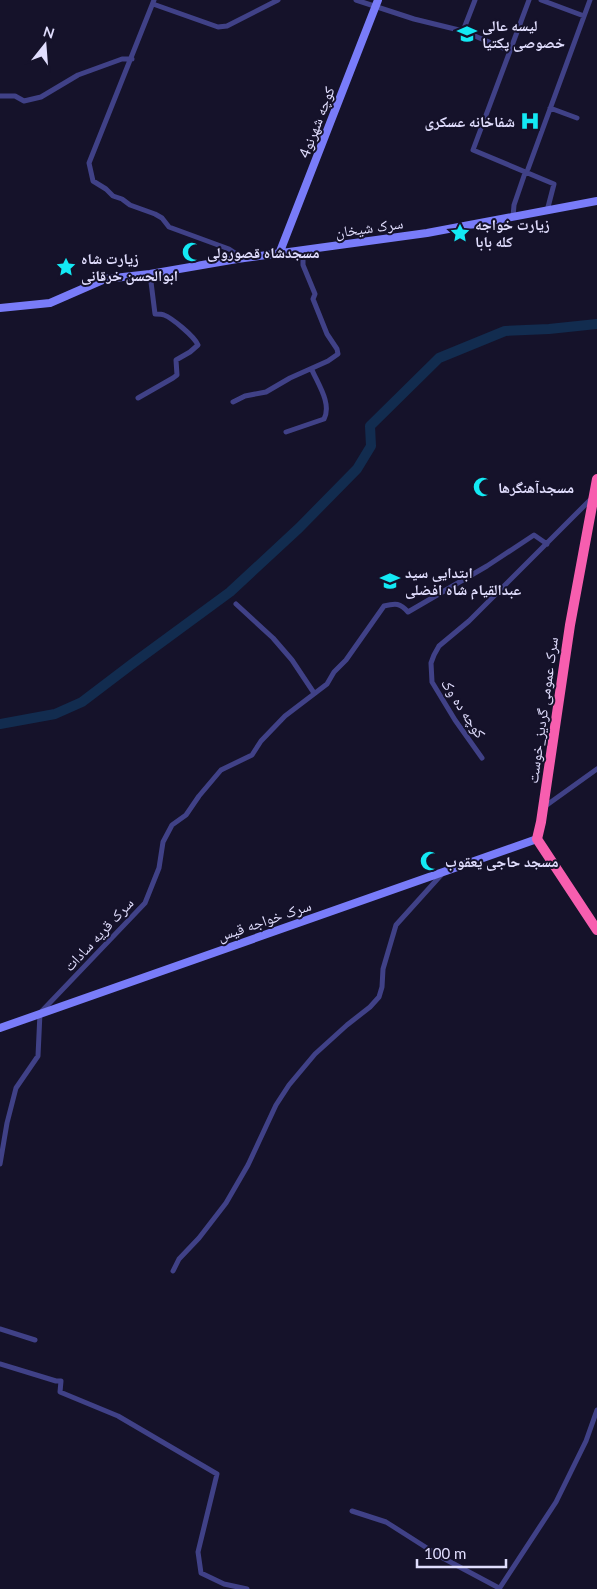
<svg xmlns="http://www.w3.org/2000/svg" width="597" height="1589" viewBox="0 0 597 1589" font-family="Lato,'Noto Naskh Arabic',sans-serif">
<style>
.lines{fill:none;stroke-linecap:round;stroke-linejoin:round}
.river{stroke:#122c4f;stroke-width:10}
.street{stroke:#404187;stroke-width:5}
.secondary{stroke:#797cf9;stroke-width:8}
.highway{stroke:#f75eaf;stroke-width:10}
.labels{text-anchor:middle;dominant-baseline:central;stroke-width:4;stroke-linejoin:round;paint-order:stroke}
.poi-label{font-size:15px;font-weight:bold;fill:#e0ddfd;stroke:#15122a;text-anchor:start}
.street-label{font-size:15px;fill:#e0ddfd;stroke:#15122a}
</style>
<rect width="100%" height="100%" fill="#15122a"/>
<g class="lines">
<path class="river" d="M0 724 55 714 82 702 132 664 230 592 299 528 357 469 371 446 370 426 439 358 505 331 549 329 597 324"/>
<path class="street" d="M154 0 89 163 93 181 106 189 113 196 122 199 130 205 155 214 162 218 169 227 229 249 235 253 237 259
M356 0 414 19 463 31 510 51
M529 0 473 150 554 184 547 211
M541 0 584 16
M153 4 218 27 227 26 278 0
M463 31 475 0
M0 96H15L24 101 41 97 78 75 122 59H132
M550 108 577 118
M528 169 590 0
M513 217 514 205 525 173
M138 398 173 378 177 375 176 360 190 352 198 345C194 336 172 318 164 315 162 314 157 314 155 314L150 274
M233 402 245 396 266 392 290 378 328 361 338 354 337 349 327 334 313 299 315 294 303 265V250
M286 432 324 419C332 404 318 384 312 370
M236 604 273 638 292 660 314 693
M482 758 455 720 432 682 431 663 434 655 439 646 469 621 592 498
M544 807 597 769
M0 1164 7 1123 16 1088 38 1056 40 1013 145 903 159 868 163 842 172 825 186 815 199 796 221 770 252 755 261 741 285 716 327 684 334 672 346 660 384 606C396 603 400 603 408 612L487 566 534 535 547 544
M173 1271 179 1259 199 1238 226 1203 248 1165 276 1105 289 1085 315 1054 347 1025 370 1007 379 997 382 987 383 969 396 925 442 874
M0 1329 35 1340
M0 1364 56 1381H61L60 1392 118 1416 217 1474 198 1552 201 1573 224 1584 247 1589
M352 1511 386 1522 441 1557 499 1588
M499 1589 556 1502 586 1441 597 1410"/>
<path class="secondary" d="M279 254 378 0
M0 308 50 303 105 279 150 274 237 259 427 233 597 201
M0 1028 537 839"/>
<path class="highway" d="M597 479 570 625 541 822 537 839 597 930"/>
</g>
<defs>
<symbol id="school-bare" viewBox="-9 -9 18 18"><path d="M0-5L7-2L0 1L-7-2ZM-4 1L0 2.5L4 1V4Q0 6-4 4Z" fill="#13e9f4" stroke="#15122a" stroke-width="2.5" paint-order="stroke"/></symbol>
<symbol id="hospital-bare" viewBox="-9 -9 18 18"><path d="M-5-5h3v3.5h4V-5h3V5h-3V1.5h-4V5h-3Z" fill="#13e9f4" stroke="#15122a" stroke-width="2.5" paint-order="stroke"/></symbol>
<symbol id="sight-bare" viewBox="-9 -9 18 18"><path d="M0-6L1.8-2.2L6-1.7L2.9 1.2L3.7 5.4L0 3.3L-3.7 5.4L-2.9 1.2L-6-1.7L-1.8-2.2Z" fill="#13e9f4" stroke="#15122a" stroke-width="2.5" paint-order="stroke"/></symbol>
<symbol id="mosque-bare" viewBox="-9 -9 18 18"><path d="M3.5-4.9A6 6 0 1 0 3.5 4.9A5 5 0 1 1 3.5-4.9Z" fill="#13e9f4" stroke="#15122a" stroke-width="2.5" paint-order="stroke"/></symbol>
</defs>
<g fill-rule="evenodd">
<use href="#school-bare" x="453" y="20" width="28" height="28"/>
<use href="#hospital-bare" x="516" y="107" width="28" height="28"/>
<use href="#sight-bare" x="446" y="219" width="28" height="28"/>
<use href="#mosque-bare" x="178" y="238" width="28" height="28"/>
<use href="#sight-bare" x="52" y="253" width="28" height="28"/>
<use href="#mosque-bare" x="469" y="473" width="28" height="28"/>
<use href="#school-bare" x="376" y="567" width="28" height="28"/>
<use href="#mosque-bare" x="416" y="847" width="28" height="28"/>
</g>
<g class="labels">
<g class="poi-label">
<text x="482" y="25">لیسه عالی<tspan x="482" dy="17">خصوصی پکتیا</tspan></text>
<text x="515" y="121" text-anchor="end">شفاخانه عسکری</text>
<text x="475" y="224">زیارت خواجه<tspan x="475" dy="17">کله بابا</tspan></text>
<text x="207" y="252">مسجدشاه قصورولی</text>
<text x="81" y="258">زیارت شاه<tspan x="81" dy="17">ابوالحسن خرقانی</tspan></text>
<text x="498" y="487">مسجدآهنگرها</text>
<text x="405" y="572">ابتدایی سید<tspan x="405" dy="17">عبدالقیام شاه افضلی</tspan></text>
<text x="445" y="861">مسجد حاجی یعقوب</text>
</g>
<g class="street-label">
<text transform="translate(316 122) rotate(-69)">کوچه شهرنو4</text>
<text transform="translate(369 227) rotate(-8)">سرک شیخان</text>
<text transform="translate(464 708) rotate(57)">کوچه ده وک</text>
<text transform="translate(542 710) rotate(-82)">سرک عمومی گردیز_خوست</text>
<text transform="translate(264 920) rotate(-19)">سرک خواجه قیس</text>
<text transform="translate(98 934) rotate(-47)">سرک قریه سادات</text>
</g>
</g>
<g transform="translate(45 45) rotate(17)" stroke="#15122a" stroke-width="4" paint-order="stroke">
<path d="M0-4L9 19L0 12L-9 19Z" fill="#e0ddfd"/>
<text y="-8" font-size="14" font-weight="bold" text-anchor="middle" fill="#e0ddfd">N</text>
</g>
<path d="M417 1559v8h89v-8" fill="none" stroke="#e0ddfd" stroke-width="2.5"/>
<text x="424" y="1559" font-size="15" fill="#e0ddfd" stroke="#15122a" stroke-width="4" paint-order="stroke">100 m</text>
</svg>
